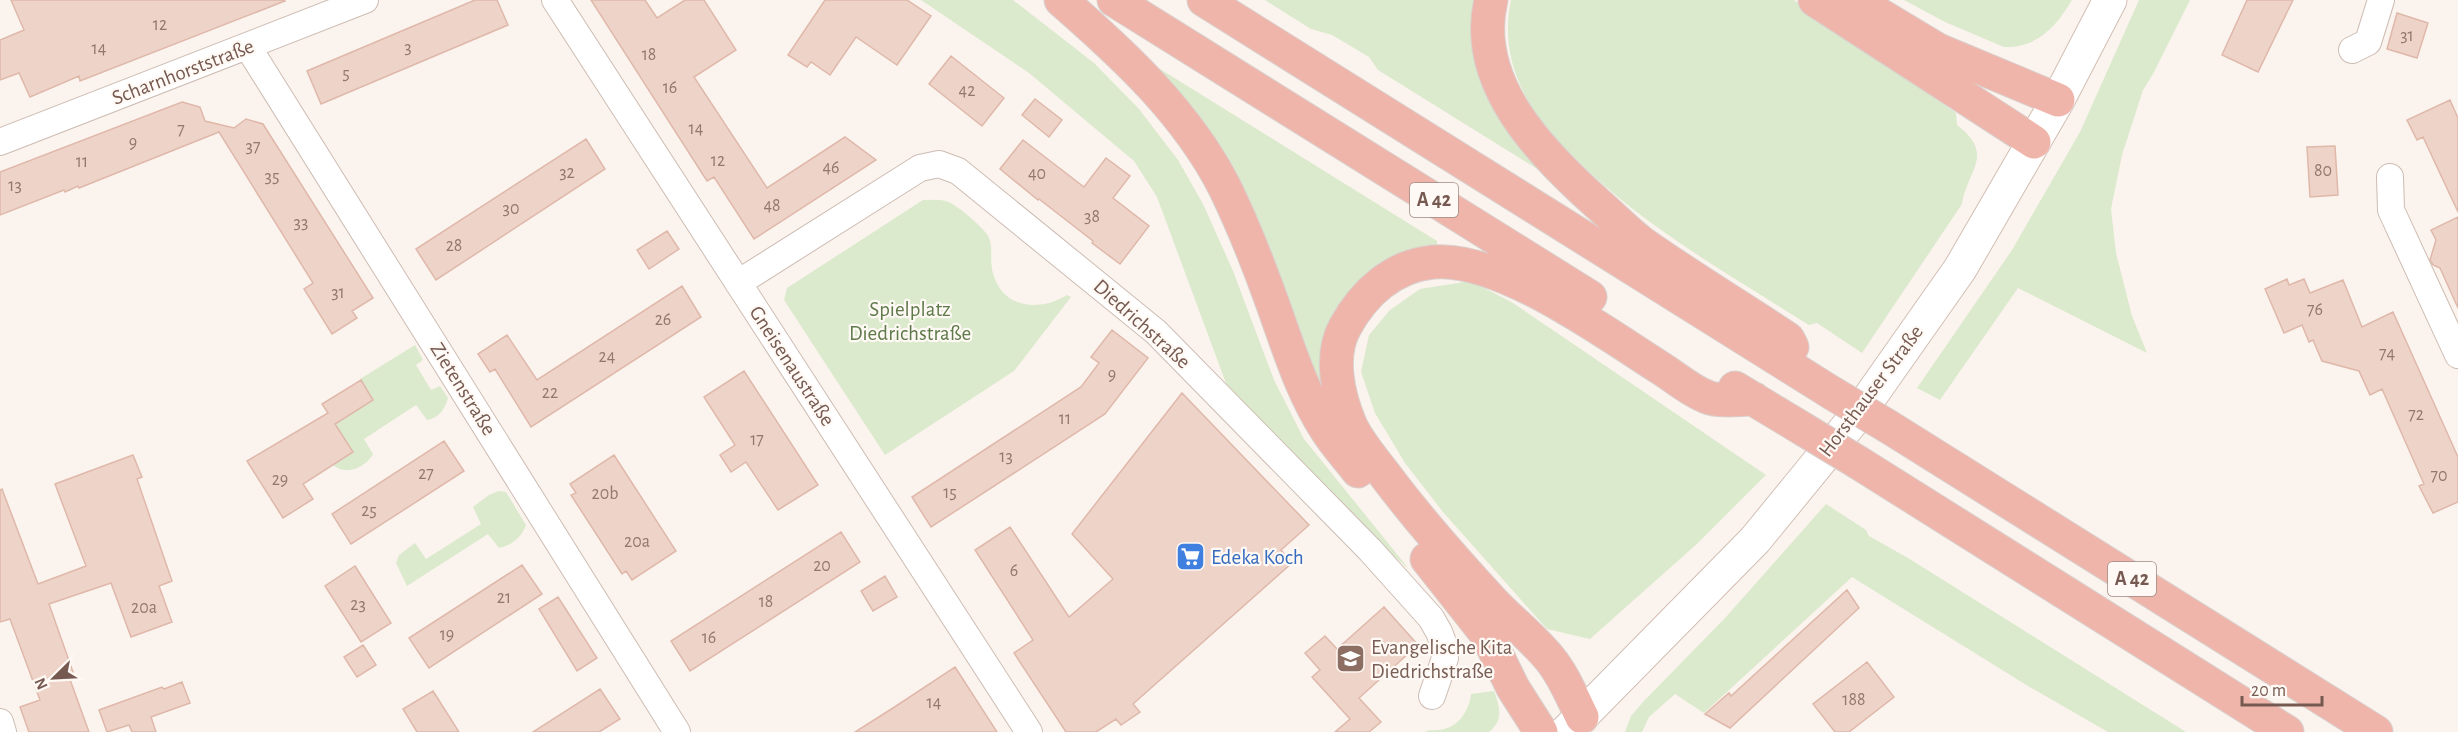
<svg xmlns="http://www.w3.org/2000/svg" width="2458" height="732" viewBox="0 0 2458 732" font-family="'Alegreya Sans',sans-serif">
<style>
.green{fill:#dbe9cc}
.building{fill:#eed3c8;stroke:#dfb8aa;stroke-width:1.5}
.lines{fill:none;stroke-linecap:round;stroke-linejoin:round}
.street-casing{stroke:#cdbcb3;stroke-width:28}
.secondary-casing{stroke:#d2beb3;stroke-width:35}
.highway-casing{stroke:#d9d1ce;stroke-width:35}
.street{stroke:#fff;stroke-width:26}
.secondary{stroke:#fff;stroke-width:33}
.highway{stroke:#efb5ab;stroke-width:33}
.highway-bridge-casing{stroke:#d9d1ce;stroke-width:35;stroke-linecap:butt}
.highway-bridge{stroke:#efb5ab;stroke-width:33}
.labels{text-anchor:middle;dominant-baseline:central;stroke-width:4.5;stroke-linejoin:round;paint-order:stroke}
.number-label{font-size:18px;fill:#94786f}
.shield{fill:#fef9f4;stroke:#9f8a82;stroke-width:1.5}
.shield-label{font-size:20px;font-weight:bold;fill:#765a51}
.street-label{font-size:21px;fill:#765a51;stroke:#fef9f4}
.park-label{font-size:21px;fill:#5e7a4a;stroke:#fef9f4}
.shop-label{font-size:21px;fill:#366cbe;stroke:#fef9f4;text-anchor:start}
.education-label{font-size:21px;fill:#785e54;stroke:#fef9f4;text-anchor:start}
</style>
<rect width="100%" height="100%" fill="#fbf4ee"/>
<path class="green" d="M921 0H1013L1094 63 1139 109 1178 160 1203 204 1233 271 1274 380 1304 439 1409 569 1368 534 1227 386 1157 197 1134 161 1029 73Z
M1265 0H1481L1542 165 1539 170 1378 70 1369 57 1332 35 1311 29Z
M1511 0H1794L1956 113 1957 125C1996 155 1967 170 1962 204L1862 353 1817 323 1809 325C1725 272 1637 223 1568 151 1551 133 1534 115 1524 93 1509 63 1504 33 1511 0Z
M1904 0H2072C2056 27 2037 48 2004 47L1945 22Z
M2139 0H2190L2153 74 2143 90 2122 155 2111 209 2116 253 2132 316 2147 353 2018 288 1940 400 1917 388 2012 250 2080 132Z
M1160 69 1437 241V250L1375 274 1328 404 1157 72Z
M923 200C930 200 940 199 946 201 955 203 984 228 988 236 994 247 989 261 993 273 1002 309 1040 312 1067 295L1071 297 1014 371 885 455 784 300 787 288Z
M1471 281 1513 303 1766 475 1698 543 1590 639 1547 629 1443 512 1405 463 1375 413 1361 372 1369 335 1390 310 1420 289Z
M415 345 423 360 416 365 431 390 440 386 448 398C445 409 439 418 427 420L416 405 364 439 373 454C365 468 346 476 333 465L352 452 335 424 373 400 360 379Z
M499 491 506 492 526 525C522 537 511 546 499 548L488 534 407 586 396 563 399 555 415 543 426 559 481 524 473 507 489 495Z
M1826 504 1866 530 1869 536 1908 558 2186 732H2108L2028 686 1852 577 1704 713 1675 694 1649 717 1642 732H1625L1631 716 1643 702 1726 617Z
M1494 691C1500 707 1504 720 1489 732H1425C1430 729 1432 731 1438 730 1457 729 1469 712 1471 694Z"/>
<path class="building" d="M11 0H284L285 1 80 81 79 76 30 97 19 73 0 80V40L24 30Z
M475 0H497L508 25 321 104 307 71Z
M591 0H645L657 18 685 0H704L736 50 694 77 767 188 845 137 876 160 754 239 714 177 707 181Z
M825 0H907L931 16 897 65 856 37 830 75 811 62 807 67 788 55Z
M2247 0H2293L2258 72 2222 55Z
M2397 13 2428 23 2417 58 2387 49Z
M951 56 1004 98 982 126 929 84Z
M1035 99 1062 120 1049 137 1022 115Z
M2450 100 2458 118V212L2423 137 2417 140 2407 120Z
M182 102 200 107 205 121 234 128 246 119 263 124 373 298 352 311 357 318 332 334 304 289 313 283 219 132 79 188 78 186 65 192 64 190 0 215V172Z
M586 139 605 169 436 280 416 249Z
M1023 140 1084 187 1106 158 1130 176 1113 198 1149 226 1120 264 1092 243 1093 241 1039 199 1038 200 1000 169Z
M2335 146 2338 195 2310 197 2307 147Z
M2458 217V308L2440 268 2433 265 2430 260 2436 240 2431 230Z
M667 231 679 249 649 269 637 250Z
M2287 279 2289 285 2304 279 2310 293 2343 280 2362 327 2393 312 2458 457V502L2433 513 2419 486 2424 484 2382 389 2370 395 2359 371 2322 361 2313 340 2309 342 2302 325 2284 333 2265 289Z
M682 286 701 317 531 427 495 369 490 372 478 354 507 335 537 380Z
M1112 330 1148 358 1105 414 931 527 912 497 1081 387 1099 363 1091 357Z
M744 371 818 485 778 510 746 462 731 472 720 455 735 445 704 397Z
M361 380 373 400 335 424 353 452 303 484 313 499 283 518 247 461 328 413 322 404Z
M1182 393 1309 525 1281 550 1292 563 1133 704 1140 712 1121 725 1116 719 1096 732H1066L1014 653 1033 640 975 550 1010 527 1069 617 1113 579 1072 534Z
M444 441 464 471 351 544 332 514Z
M133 455 142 477 137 479 172 581 159 586 172 622 131 637 111 583 49 604 73 672 68 674 89 732H29L20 707 40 700 10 619 0 622V490L2 489 38 584 86 566 55 484Z
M614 455 676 551 632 580 626 571 622 574 571 495 576 493 570 484Z
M841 532 860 562 690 671 671 641Z
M522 565 542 594 429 668 409 638Z
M355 566 391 623 361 642 325 586Z
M885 576 897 597 873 611 861 591Z
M1847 590 1859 608 1730 728 1705 714 1729 693 1731 696Z
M558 597 597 658 577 671 539 609Z
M1384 607 1418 645 1359 698 1381 722 1369 732H1335L1350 719 1312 677 1320 670 1305 653 1325 636 1337 649Z
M363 645 376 665 357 677 344 657Z
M1867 662 1894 697 1849 732H1835L1813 704Z
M955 667 997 732H855L893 708Z
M182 682 190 703 151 717 156 732H132L129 725 107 732 99 710 162 687 164 689Z
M600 689 620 719 599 732H533Z
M433 691 459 732H417L403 709Z"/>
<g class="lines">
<defs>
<path id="street" d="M555 0 1029 732
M248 47 677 732
M2352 50 2368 42 2381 0
M0 142 365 0
M2390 177 2391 210 2458 355
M738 283 920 168 939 164 958 171 1156 332 1370 550 1431 618 1439 632 1444 645 1445 658 1432 696
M0 722 3 732"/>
<path id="secondary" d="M1566 732 1755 540 1858 414 1960 269 2058 100 2110 0"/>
<path id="highway" d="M1061 0C1124 55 1187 113 1225 188 1243 225 1258 263 1272 302 1288 346 1301 391 1327 431 1336 445 1348 458 1358 471
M1114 0 1590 297
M1204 0 1832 393
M1491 0C1471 83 1542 154 1598 204 1613 217 1627 232 1642 243 1690 277 1740 307 1788 339L1792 347
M1815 0 2034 142
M1855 0 1938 50 2058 100
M1735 388 1803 429
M1889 427 2376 732
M1859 463 2287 732
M1427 559 1487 635 1513 688 1541 732
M1582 717C1572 697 1564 676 1550 659 1533 638 1511 621 1493 602 1455 561 1418 519 1385 475 1373 459 1358 442 1350 424 1338 395 1329 356 1345 327 1363 294 1392 266 1433 262 1501 256 1605 333 1662 369 1676 378 1691 391 1707 397 1719 402 1740 399 1754 399"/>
</defs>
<use href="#street" class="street-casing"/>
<use href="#secondary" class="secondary-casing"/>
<use href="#highway" class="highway-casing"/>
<use href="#street" class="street"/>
<use href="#secondary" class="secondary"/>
<use href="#highway" class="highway"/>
<defs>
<path id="highway-bridge" d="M1832 393 1889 427
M1803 429 1859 463"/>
</defs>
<use href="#highway-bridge" class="highway-bridge-casing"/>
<use href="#highway-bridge" class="highway-bridge"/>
</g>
<defs>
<symbol id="supermarket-square" viewBox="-11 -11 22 22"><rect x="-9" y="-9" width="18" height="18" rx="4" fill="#3f7fe0" stroke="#fef9f4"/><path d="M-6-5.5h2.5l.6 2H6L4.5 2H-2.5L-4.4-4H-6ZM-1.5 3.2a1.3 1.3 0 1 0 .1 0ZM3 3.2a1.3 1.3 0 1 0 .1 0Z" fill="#fff"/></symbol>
<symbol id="school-square" viewBox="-11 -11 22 22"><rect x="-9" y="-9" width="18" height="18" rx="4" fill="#8d6e63" stroke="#fef9f4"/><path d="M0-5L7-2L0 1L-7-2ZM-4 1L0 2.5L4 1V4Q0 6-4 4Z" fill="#fff"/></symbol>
</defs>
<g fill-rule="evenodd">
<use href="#supermarket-square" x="1174" y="540" width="33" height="33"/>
<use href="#school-square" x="1334" y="642" width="33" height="33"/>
</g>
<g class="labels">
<g class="number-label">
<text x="160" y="25">12</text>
<text x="2407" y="36">31</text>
<text x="408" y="48">3</text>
<text x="99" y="49">14</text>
<text x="649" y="55">18</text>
<text x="346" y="74">5</text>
<text x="670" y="88">16</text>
<text x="967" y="91">42</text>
<text x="696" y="129">14</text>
<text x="181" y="130">7</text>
<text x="133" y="143">9</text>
<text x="253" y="147">37</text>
<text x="718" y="161">12</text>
<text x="82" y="162">11</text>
<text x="831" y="168">46</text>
<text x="2323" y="171">80</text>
<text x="567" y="173">32</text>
<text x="1037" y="174">40</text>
<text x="272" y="177">35</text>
<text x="15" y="186">13</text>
<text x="772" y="206">48</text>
<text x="511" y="209">30</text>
<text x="1092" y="217">38</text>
<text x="301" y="223">33</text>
<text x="454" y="246">28</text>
<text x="338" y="293">31</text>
<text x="2315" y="310">76</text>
<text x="663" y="320">26</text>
<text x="2387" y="354">74</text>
<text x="607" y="357">24</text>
<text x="1112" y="375">9</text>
<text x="550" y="393">22</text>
<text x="2416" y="415">72</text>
<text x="1065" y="419">11</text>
<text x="757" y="440">17</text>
<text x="1006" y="457">13</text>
<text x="426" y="474">27</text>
<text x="2439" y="476">70</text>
<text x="280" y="480">29</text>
<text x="950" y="493">15</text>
<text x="605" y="494">20b</text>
<text x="369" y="511">25</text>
<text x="637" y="542">20a</text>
<text x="822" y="566">20</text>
<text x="1014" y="571">6</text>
<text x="504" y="598">21</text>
<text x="766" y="602">18</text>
<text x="358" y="605">23</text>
<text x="144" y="608">20a</text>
<text x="447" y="635">19</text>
<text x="709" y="638">16</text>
<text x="1854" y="700">188</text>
<text x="934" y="703">14</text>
</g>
<g class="shield">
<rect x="1410" y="183" width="48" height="34" rx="4.5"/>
<rect x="2108" y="562" width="48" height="34" rx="4.5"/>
</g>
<g class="shield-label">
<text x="1434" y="200">A 42</text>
<text x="2132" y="579">A 42</text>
</g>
<g class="street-label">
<text transform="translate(183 72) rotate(-21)">Scharnhorststraße</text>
<text transform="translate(1142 324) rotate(42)">Diedrichstraße</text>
<text transform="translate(792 366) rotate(57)">Gneisenaustraße</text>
<text transform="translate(463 389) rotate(58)">Zietenstraße</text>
<text transform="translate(1871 391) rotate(-53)">Horsthauser Straße</text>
</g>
<g class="park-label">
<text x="910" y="309">Spielplatz<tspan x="910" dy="24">Diedrichstraße</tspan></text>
</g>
<g class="shop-label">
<text x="1211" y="557">Edeka Koch</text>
</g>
<g class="education-label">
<text x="1371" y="647">Evangelische Kita<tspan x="1371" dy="24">Diedrichstraße</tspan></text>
</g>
</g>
<g transform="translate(54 678) rotate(246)" stroke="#fef9f4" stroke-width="4.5" paint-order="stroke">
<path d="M0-4.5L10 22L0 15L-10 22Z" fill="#765a51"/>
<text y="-9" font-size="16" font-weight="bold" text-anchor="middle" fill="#765a51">N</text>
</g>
<path d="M2242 696v9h80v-9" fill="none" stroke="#765a51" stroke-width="3"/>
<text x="2251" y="696" font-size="18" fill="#765a51" stroke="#fef9f4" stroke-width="4.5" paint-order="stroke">20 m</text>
</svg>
